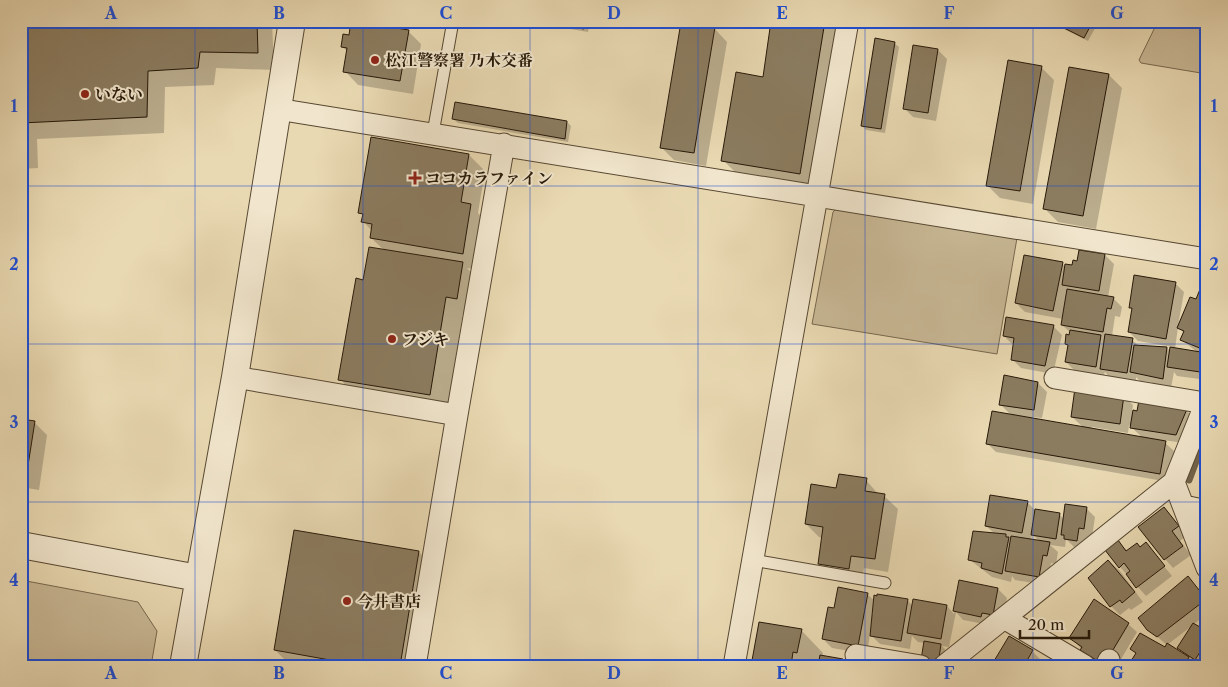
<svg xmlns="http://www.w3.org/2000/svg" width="1228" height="687" viewBox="0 0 1228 687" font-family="'Libre Caslon Text','Noto Serif JP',serif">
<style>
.green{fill:#c8b895;stroke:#77684e}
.shadow{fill:#0003;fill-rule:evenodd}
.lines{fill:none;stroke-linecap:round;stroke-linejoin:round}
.stream{stroke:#73644b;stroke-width:7}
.building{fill:#8b7c60;stroke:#261808}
.service-casing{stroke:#574832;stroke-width:13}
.minor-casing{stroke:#574832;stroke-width:23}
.tertiary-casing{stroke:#574832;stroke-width:28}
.service{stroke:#f1e6cd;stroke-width:11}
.minor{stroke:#f1e6cd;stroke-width:21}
.tertiary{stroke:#f1e6cd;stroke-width:26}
.grid{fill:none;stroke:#1d4ed8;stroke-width:1;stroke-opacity:0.55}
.poi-dot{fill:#8f2418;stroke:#f1e6cd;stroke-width:2}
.labels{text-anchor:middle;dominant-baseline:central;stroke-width:4;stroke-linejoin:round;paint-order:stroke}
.poi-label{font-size:16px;font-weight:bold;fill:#261808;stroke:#f1e6cd;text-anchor:start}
.neatline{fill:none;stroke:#1d4ed8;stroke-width:2}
.grid-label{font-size:16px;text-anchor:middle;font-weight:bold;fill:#1d4ed8}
</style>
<rect width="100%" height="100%" fill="#e9d9b2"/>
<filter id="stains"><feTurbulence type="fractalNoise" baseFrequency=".004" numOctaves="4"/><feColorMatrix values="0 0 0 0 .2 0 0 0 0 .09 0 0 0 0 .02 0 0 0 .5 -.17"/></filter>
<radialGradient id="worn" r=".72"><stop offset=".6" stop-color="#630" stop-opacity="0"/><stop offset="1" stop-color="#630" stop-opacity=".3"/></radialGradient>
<path class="green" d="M1158 21H1207V74L1141 63 1139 60Z
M839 206 1017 238 997 354 812 324 833 212Z
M21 580 138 602 157 631 151 666H21Z"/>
<path class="shadow" d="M21 21H272L274 70 216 68 214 85 165 87 164 133 37 139 38 168 21 169Z
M523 21H590L588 32Z
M773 21H843L816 190 740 177 723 160 764 78Z
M1048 21H1099L1088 41Z
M714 28 727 42 706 166 674 160 661 147Z
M408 31 421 44 413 94 358 85 345 71 348 52 342 46 350 36Z
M894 43 899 47 885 133 866 130 862 126Z
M938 50 947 59 936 121 913 117 904 108Z
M1041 67 1054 80 1033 204 1000 198 987 185Z
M1070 68 1109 75 1122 88 1096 229 1058 222 1045 209Z
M456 103 567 122 571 126 568 142 458 123 453 119Z
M469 155 485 171 478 213 487 222 479 270 467 268 479 280 473 315 463 313 447 411 356 396 340 379 364 281 384 250 371 238 372 231 363 221 364 216 360 212Z
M1105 255 1114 264 1108 297 1113 298 1122 307 1120 317 1115 316 1112 336 1132 340 1139 346 1167 348 1171 352 1173 347 1138 341 1129 332 1133 310 1130 307 1175 283 1184 292 1178 326 1207 285V380L1177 376 1174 372 1171 388 1154 385 1151 382 1140 381 1136 377V382L1110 378 1105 372 1104 375 1075 371 1066 362 1069 346 1066 344 1071 333 1062 325 1063 319 1025 312 1016 303 1062 264 1066 267 1073 266ZM1178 327 1184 333 1182 340 1197 352 1175 349Z
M1053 326 1062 335 1053 374 1021 368 1012 359 1013 345 1004 336Z
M1038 383 1047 392 1042 418 1033 417V419L1084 428 1072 417 1124 396 1133 405 1132 412 1186 410 1195 419 1185 443 1162 440 1174 451 1169 482 996 452 987 443 1012 416 1001 405ZM1129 425 1143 438 1091 430 1092 427 1128 433Z
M21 420 34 422 47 435 39 490 21 487Z
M866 480 879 495 884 496 898 509 888 572 864 568 862 581 832 577 819 564 823 538 819 537 806 524Z
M1027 502 1036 511 1059 514 1064 519 1086 508 1095 517 1092 537H1088L1086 549 1074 547 1066 539 1065 547 1050 545 1058 552 1056 564 1051 563 1047 585 1015 580 1012 576 1011 582 992 577 970 560 995 534 986 526ZM1032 534 1040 542 1031 541Z
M1164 509 1187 535 1180 541 1191 555 1173 568 1165 559Z
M1118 542 1128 551 1140 548 1146 544 1172 576 1146 596 1120 567Z
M419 552 435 569 419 666H291L275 650Z
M1109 561 1120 571 1143 602 1131 610 1129 608 1120 615 1111 606Z
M1188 578 1207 599V614L1194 624 1207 633V663L1201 666 1190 658 1196 666H1138L1133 660 1137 654 1131 649 1166 648 1167 645 1148 629ZM1193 625 1179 648 1187 656 1167 645Z
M960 582 998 589 1007 598 1002 624 990 625 963 620 956 612 949 647 942 646 945 649 943 662 937 666 926 664 925 643 918 642 912 636 910 649 880 644 870 634 867 654 832 648 823 639 835 609 867 594 875 601 907 600 913 606H947L954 614Z
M1128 624 1137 632 1117 666H1102L1090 658 1071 638Z
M801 630 823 653 822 657 843 660 848 666H753Z
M1032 651 1041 660 1038 666H993Z"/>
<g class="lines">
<path class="stream" d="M1189 480 1207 432"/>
</g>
<path class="building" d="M21 21H257L258 53 200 52 198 68 148 71 147 117 21 123Z
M351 21 409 30 400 81 343 72 347 48 341 47 343 34 349 35Z
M540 21H585L584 29Z
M771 21H825L800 174 721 161 736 72 763 77Z
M1050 21H1093L1084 38Z
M681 22 715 27 694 153 660 148Z
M875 38 895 42 881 129 861 126Z
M913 45 938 49 928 113 903 109Z
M1008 60 1042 66 1020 191 986 186Z
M1069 67 1109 74 1083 216 1043 209Z
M455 102 567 121 565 139 452 119Z
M371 137 469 154 461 202 471 204 463 254 370 238 372 224 361 222 363 214 358 213Z
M369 247 463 262 457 299 446 297 430 395 338 380 356 278 363 280Z
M1079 250 1105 254 1099 291 1062 285 1065 264 1072 265 1073 260 1077 261Z
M1024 255 1063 262 1053 311 1015 303Z
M1134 275 1176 282 1166 339 1128 332 1132 308H1129Z
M1203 282 1207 284V351L1180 340 1184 331 1177 328 1190 297 1196 299Z
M1067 289 1114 297 1111 309 1107 308 1103 332 1061 325Z
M1006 317 1054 325 1045 366 1011 360 1014 338 1003 336Z
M1070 330 1101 335 1096 367 1065 362 1068 345 1065 344 1066 334 1069 335Z
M1105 334 1133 338 1127 373 1100 369Z
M1134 345 1167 347 1163 379 1130 372Z
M1170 347 1207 353V361L1202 363 1200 372 1167 367Z
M1004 375 1038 382 1034 410 999 405Z
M1075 388 1124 395 1120 424 1071 417Z
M1139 400 1187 409 1176 435 1130 428 1133 410 1137 411Z
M992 411 1166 441 1160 474 986 444Z
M21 419 35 421 26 478 21 477Z
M839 474 867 478 865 491 885 494 875 559 851 556 849 569 818 564 823 527 805 524 811 484 836 488Z
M990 495 1028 501 1022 533 985 526Z
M1065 504 1087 507 1084 529 1079 528 1077 541 1064 539V535H1061Z
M1164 507 1179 526 1172 531 1183 546 1164 560 1138 527Z
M1035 509 1060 513 1056 539 1031 535Z
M294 530 419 551 400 666 342 664V666H329L330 660 274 650Z
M973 531 1006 534V537H1009L1002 574 981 568 982 563 968 560Z
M1011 536 1050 542 1047 556 1043 555 1039 577 1005 571Z
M1118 540 1126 551 1137 543 1140 547 1146 542 1165 566 1136 588 1126 574 1130 571 1124 563 1119 568 1105 550Z
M1108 560 1135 592 1122 603 1120 600 1110 607 1088 578Z
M1188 576 1203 595 1201 597 1204 601 1157 637 1147 630 1138 618Z
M959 580 998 588 993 615 982 613 981 617 953 611Z
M838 587 868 593 858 646 822 639 828 607 834 608Z
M877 594 908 599 901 641 870 636 874 595 877 596Z
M913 599 947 605 941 639 907 633Z
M1094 599 1129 623 1104 665 1080 650 1082 647 1069 638Z
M759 622 802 629 797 653 793 652 791 666H751Z
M1193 623 1207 631V641L1195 660 1177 648Z
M1140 633 1165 647 1167 643 1189 657 1184 666H1139L1131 661 1136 653 1130 649Z
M1009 636 1033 650 1024 666H991Z
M924 641 941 644 939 658 932 662 921 660Z
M820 655 843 659 842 666H818Z"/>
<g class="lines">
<defs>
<path id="service" d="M433 133 453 21
M753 560 885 583"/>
<path id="minor" d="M277 109 1207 259
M235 377 457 415 504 144
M1055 378 1205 403
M1174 482 1207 568
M1184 506 1207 511
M1004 618 1085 666
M856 655 921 666
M415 666 457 415
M734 666 848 21
M944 666 1174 482 1207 400
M1106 666 1109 660"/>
<path id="tertiary" d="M21 545 198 578
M183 666 235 377 292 21"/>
</defs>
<use href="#service" class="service-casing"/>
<use href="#minor" class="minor-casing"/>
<use href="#tertiary" class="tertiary-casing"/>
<use href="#service" class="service"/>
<use href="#minor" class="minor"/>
<use href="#tertiary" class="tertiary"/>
</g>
<path class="grid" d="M195 21V666M363 21V666M530 21V666M698 21V666M865 21V666M1033 21V666M21 186H1207M21 344H1207M21 502H1207"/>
<g class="poi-dot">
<circle cx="375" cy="60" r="5"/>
<circle cx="85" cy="94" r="5"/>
<path d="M412.5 170.5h5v5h5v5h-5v5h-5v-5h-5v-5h5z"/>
<circle cx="392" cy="339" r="5"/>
<circle cx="347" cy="601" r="5"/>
</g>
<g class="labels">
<g class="poi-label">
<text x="385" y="60">松江警察署 乃木交番</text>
<text x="95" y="94">いない</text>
<text x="425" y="178">ココカラファイン</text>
<text x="402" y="339">フジキ</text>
<text x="357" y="601">今井書店</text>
</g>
</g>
<rect width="1228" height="687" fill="none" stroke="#e9d9b2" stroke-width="55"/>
<path d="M1020 630v8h69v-8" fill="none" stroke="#261808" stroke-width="2.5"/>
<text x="1028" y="630" font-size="15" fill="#261808" stroke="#f1e6cd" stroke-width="4" paint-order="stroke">20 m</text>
<rect x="28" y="28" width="1172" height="632" class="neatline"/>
<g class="grid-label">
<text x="111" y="19">A</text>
<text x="279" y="19">B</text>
<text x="446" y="19">C</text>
<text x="614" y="19">D</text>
<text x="782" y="19">E</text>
<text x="949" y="19">F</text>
<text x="1117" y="19">G</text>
<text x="14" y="112">1</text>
<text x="1214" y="112">1</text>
<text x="14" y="270">2</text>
<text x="1214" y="270">2</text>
<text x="14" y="428">3</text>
<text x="1214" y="428">3</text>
<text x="14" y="586">4</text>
<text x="1214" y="586">4</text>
<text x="111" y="679">A</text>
<text x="279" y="679">B</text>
<text x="446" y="679">C</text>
<text x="614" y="679">D</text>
<text x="782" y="679">E</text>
<text x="949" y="679">F</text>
<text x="1117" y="679">G</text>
</g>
<rect width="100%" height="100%" filter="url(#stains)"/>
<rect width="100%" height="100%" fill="url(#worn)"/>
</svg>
